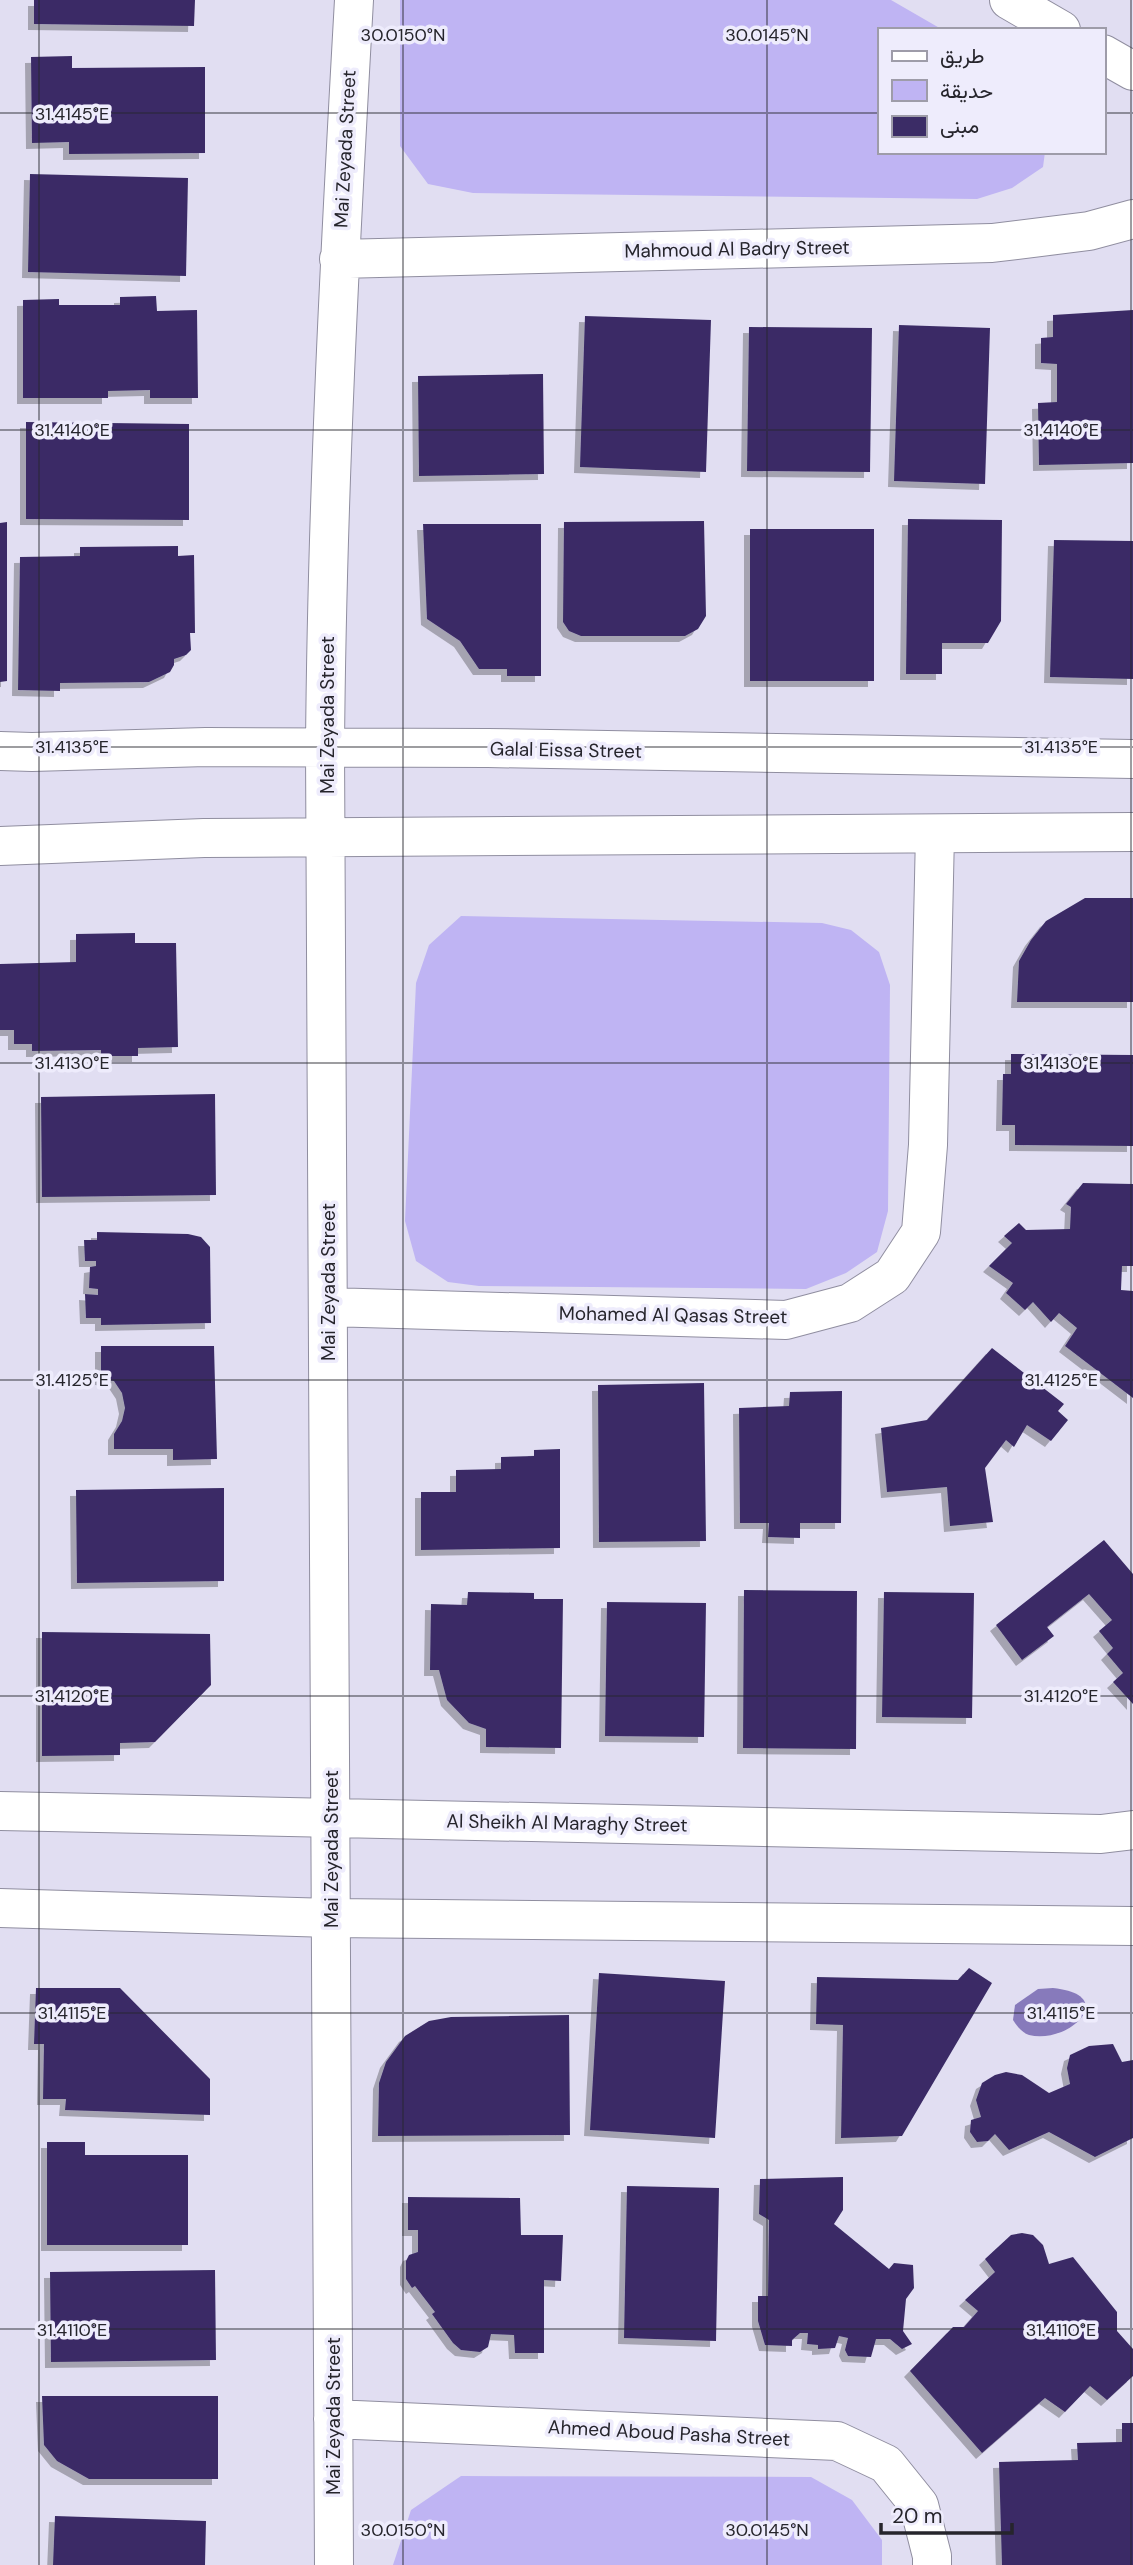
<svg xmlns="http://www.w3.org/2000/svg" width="1133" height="2565" viewBox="0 0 1133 2565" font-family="'DM Sans',Vazirmatn,sans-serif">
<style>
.green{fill:#bfb4f3}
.water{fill:#877abb}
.building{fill:#3b2c66;filter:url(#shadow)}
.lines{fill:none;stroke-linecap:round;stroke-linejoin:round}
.minor-casing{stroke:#908ea0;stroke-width:40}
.minor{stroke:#fff;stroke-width:38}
.ticks{fill:none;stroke:#26252c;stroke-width:2;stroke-opacity:0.45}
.labels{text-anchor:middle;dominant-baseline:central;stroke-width:7;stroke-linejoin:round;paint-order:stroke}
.street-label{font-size:19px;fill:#26252c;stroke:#eeecfc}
.ticks-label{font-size:18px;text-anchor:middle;fill:#26252c;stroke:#eeecfc;stroke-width:7;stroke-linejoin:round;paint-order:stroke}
</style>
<defs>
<filter id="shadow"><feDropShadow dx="-6" dy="6" stdDeviation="0" flood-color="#0004"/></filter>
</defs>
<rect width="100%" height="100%" fill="#e1def2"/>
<path class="green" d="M400 0H891L943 30H879V152H1045L1043 167 1012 188 977 199 473 193 428 184 400 146Z
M461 916 822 923 851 930 879 952 890 985 888 1211 877 1252 846 1273 806 1289 479 1286 448 1282 416 1261 405 1221 416 983 429 945Z
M461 2476 811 2477 852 2500 882 2540V2565H393L411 2510Z"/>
<path class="water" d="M1053 1988C1121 1995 1068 2045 1029 2035 1022 2033 1017 2026 1013 2020L1015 2005 1038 1989Z"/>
<path class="building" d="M34 0H195L194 26 34 24Z
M72 56V68L205 67V153L69 154V142L32 143 31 57Z
M30 174 188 178 186 276 28 272Z
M156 296 157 311 197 310 198 398H150V390L108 391V398H23V300L59 299V305H120V297Z
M1133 310V463L1039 465 1038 403 1057 402V364L1041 363V338L1053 337V315Z
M585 316 711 320 706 472 580 467Z
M899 325 990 328 985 484 894 481Z
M749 327 872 328 870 472 747 471Z
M543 374 544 474 419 476 418 376Z
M26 422 189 424V520L26 519Z
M908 519 1002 520 1001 621 988 643H942V674H906Z
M704 521 706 616 698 629 685 636H581L569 631 563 622 564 522Z
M7 522V681L0 682V523Z
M423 524H541V676H507V669H479L460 641 427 619Z
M750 529H874V681H750Z
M1054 540 1133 541V679L1050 677Z
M178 546V556L194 555 195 633H190L191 650 186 655 174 659V665L170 672 149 682 60 683V691L18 690 20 557 80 556V547Z
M1085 898H1133V1002H1017L1019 961 1031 940 1046 921Z
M135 933V943H176L178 1047 138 1048V1056H101V1050L32 1051V1044H14V1030H0V964L76 962V934Z
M1011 1054 1133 1055V1146L1015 1145V1125H1002L1003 1074H1011Z
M215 1094 216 1195 42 1197 41 1097Z
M1083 1183 1133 1184V1266H1122L1121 1290 1133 1291V1398L1065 1346 1077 1328 1059 1313 1051 1322 1033 1302 1025 1310 1006 1293 1013 1283 989 1266 1012 1243 1004 1236 1019 1223 1026 1230 1070 1229 1071 1207 1066 1204Z
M97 1232 188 1234 201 1237 210 1247 211 1323 101 1325V1318H86L85 1294 98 1295V1289L89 1288 90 1267 96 1266V1261H85L84 1240H97Z
M101 1346H214L217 1459 173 1460V1449H114V1434L122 1421 125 1408 122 1393 114 1381 101 1379Z
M992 1348 1064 1404 1058 1411 1068 1420 1051 1441 1027 1425 1014 1447 1006 1440 985 1468 993 1522 950 1526 947 1487 887 1492 881 1428 927 1420Z
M704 1383 706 1541 599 1542 598 1385Z
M842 1391 841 1523H800V1538L768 1537 769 1523H740L739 1408 789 1406 790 1392Z
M560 1449V1548L421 1550V1492H456V1470L501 1469V1457L534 1456V1450Z
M224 1488V1581L77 1583 76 1490Z
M1104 1540 1133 1574V1704L1113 1682 1123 1673 1107 1654 1113 1648 1099 1631 1112 1620 1089 1594 1047 1627 1054 1636 1022 1660 996 1625Z
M744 1590 857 1591 856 1749 743 1748Z
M468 1592 534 1593V1599H563L561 1748 486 1747V1729L469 1723 447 1700 439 1670H430L431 1604 467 1605Z
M884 1592 974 1593 972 1718 882 1717Z
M607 1602 706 1603 704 1737 605 1736Z
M42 1632 210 1634 211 1685 155 1742 120 1743V1755L42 1756Z
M969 1968 992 1983 902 2136 841 2138 843 2025 816 2024 817 1977 958 1980Z
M599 1973 725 1981 715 2138 590 2130Z
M36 1988H120L210 2079V2115L65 2110 66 2099H43L44 2044H34Z
M569 2015 570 2135 378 2136 379 2083 386 2062 405 2036 429 2021 451 2017Z
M1113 2044 1122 2062 1133 2060V2138L1095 2157 1049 2132 1009 2150 995 2134 988 2141 977 2142 970 2132 971 2120 981 2117 976 2100 982 2083 995 2075 1006 2072 1022 2075 1049 2093 1070 2084 1067 2068 1070 2055 1089 2046Z
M47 2142H85V2155H188V2245H47Z
M843 2177V2210L834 2224 889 2269 894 2263 913 2265 914 2288 906 2299 903 2331 912 2344 902 2349 890 2339H876L871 2357 848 2356 845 2350 848 2338 839 2336 835 2348 818 2349V2345L807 2344 808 2333H800L792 2340V2346L765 2345 758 2321V2296H768L769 2220 759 2214 760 2179Z
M627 2186 719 2188 716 2341 624 2338Z
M408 2197 520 2198 521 2235H563L561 2281 544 2280V2353H515L514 2335 491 2334 488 2347 480 2352 461 2350 453 2343 432 2314 435 2312 415 2286 412 2288 406 2279V2261L409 2255 418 2252V2230H408Z
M1022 2233 1033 2235 1043 2245 1049 2264 1073 2257 1117 2312V2331L1133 2349V2376L1107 2400 1090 2386 1065 2412 1045 2398 982 2453 910 2371 953 2327H964L978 2311 965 2300 995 2272 985 2259 1011 2235Z
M215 2270 216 2360 51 2362 50 2272Z
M42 2396H218V2479H89L57 2461 44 2445Z
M1122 2423H1133V2565H1002L999 2462 1078 2460 1077 2443 1122 2442Z
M55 2516 206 2521 205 2565H53Z"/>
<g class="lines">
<defs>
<path id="minor" d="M1009 0 1061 30
M1103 54 1133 71
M339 259 992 243 1089 231 1133 219
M0 751 32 752 206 747 488 748 1133 759
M0 846 204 838 1133 832
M328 1307 786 1320 850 1303 892 1276 921 1232 928 1145 935 834
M0 1811 1101 1834 1133 1830
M0 1908 331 1918 1133 1926
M333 2419 837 2441 886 2464 919 2505 932 2556V2565
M334 2565 325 748C327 498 340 249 354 0"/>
</defs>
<use href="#minor" class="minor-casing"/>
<use href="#minor" class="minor"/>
</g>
<path class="ticks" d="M39 0V2565M403 0V2565M767 0V2565M1131 0V2565M0 113H879M1103 113H1133M0 430H1133M0 747H1133M0 1063H1133M0 1380H1133M0 1696H1133M0 2013H1133M0 2329H1133"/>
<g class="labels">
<g class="street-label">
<text transform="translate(345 149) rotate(-87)">Mai Zeyada Street</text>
<text transform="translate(737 249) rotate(-1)">Mahmoud Al Badry Street</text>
<text transform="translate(327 715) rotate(-90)">Mai Zeyada Street</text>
<text transform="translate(566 750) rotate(1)">Galal Eissa Street</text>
<text transform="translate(328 1282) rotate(-90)">Mai Zeyada Street</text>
<text transform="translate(673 1315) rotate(1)">Mohamed Al Qasas Street</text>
<text transform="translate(567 1823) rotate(1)">Al Sheikh Al Maraghy Street</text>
<text transform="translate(331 1849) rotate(-90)">Mai Zeyada Street</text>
<text transform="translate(333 2416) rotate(-90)">Mai Zeyada Street</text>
<text transform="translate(669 2433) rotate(3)">Ahmed Aboud Pasha Street</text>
</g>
</g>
<g class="ticks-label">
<text x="403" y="41">30.0150°N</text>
<text x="767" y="41">30.0145°N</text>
<text x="72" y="120">31.4145°E</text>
<text x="1061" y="436">31.4140°E</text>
<text x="72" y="436">31.4140°E</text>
<text x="1061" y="753">31.4135°E</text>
<text x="72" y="753">31.4135°E</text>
<text x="1061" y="1069">31.4130°E</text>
<text x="72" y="1069">31.4130°E</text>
<text x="1061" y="1386">31.4125°E</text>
<text x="72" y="1386">31.4125°E</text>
<text x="1061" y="1702">31.4120°E</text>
<text x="72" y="1702">31.4120°E</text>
<text x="72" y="2019">31.4115°E</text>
<text x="1061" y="2019">31.4115°E</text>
<text x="72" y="2336">31.4110°E</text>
<text x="1061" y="2336">31.4110°E</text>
<text x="403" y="2536">30.0150°N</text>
<text x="767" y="2536">30.0145°N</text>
</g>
<rect x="878" y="28" width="228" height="126" fill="#eeecfc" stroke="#9e9ca9" stroke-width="2"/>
<rect x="892" y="51" width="35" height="10" fill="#ffffff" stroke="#9e9ca9" stroke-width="2"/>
<text x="940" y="63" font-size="21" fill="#26252c">طريق</text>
<rect x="892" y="80" width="35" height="21" fill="#bfb4f3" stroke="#9e9ca9" stroke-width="2"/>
<text x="940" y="98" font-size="21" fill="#26252c">حديقة</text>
<rect x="892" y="116" width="35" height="21" fill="#3b2c66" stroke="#9e9ca9" stroke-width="2"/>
<text x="940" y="133" font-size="21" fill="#26252c">مبنى</text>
<path d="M881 2523v10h131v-10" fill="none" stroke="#26252c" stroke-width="3.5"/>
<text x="892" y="2523" font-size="21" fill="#26252c" stroke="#eeecfc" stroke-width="5" paint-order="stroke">20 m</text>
</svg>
